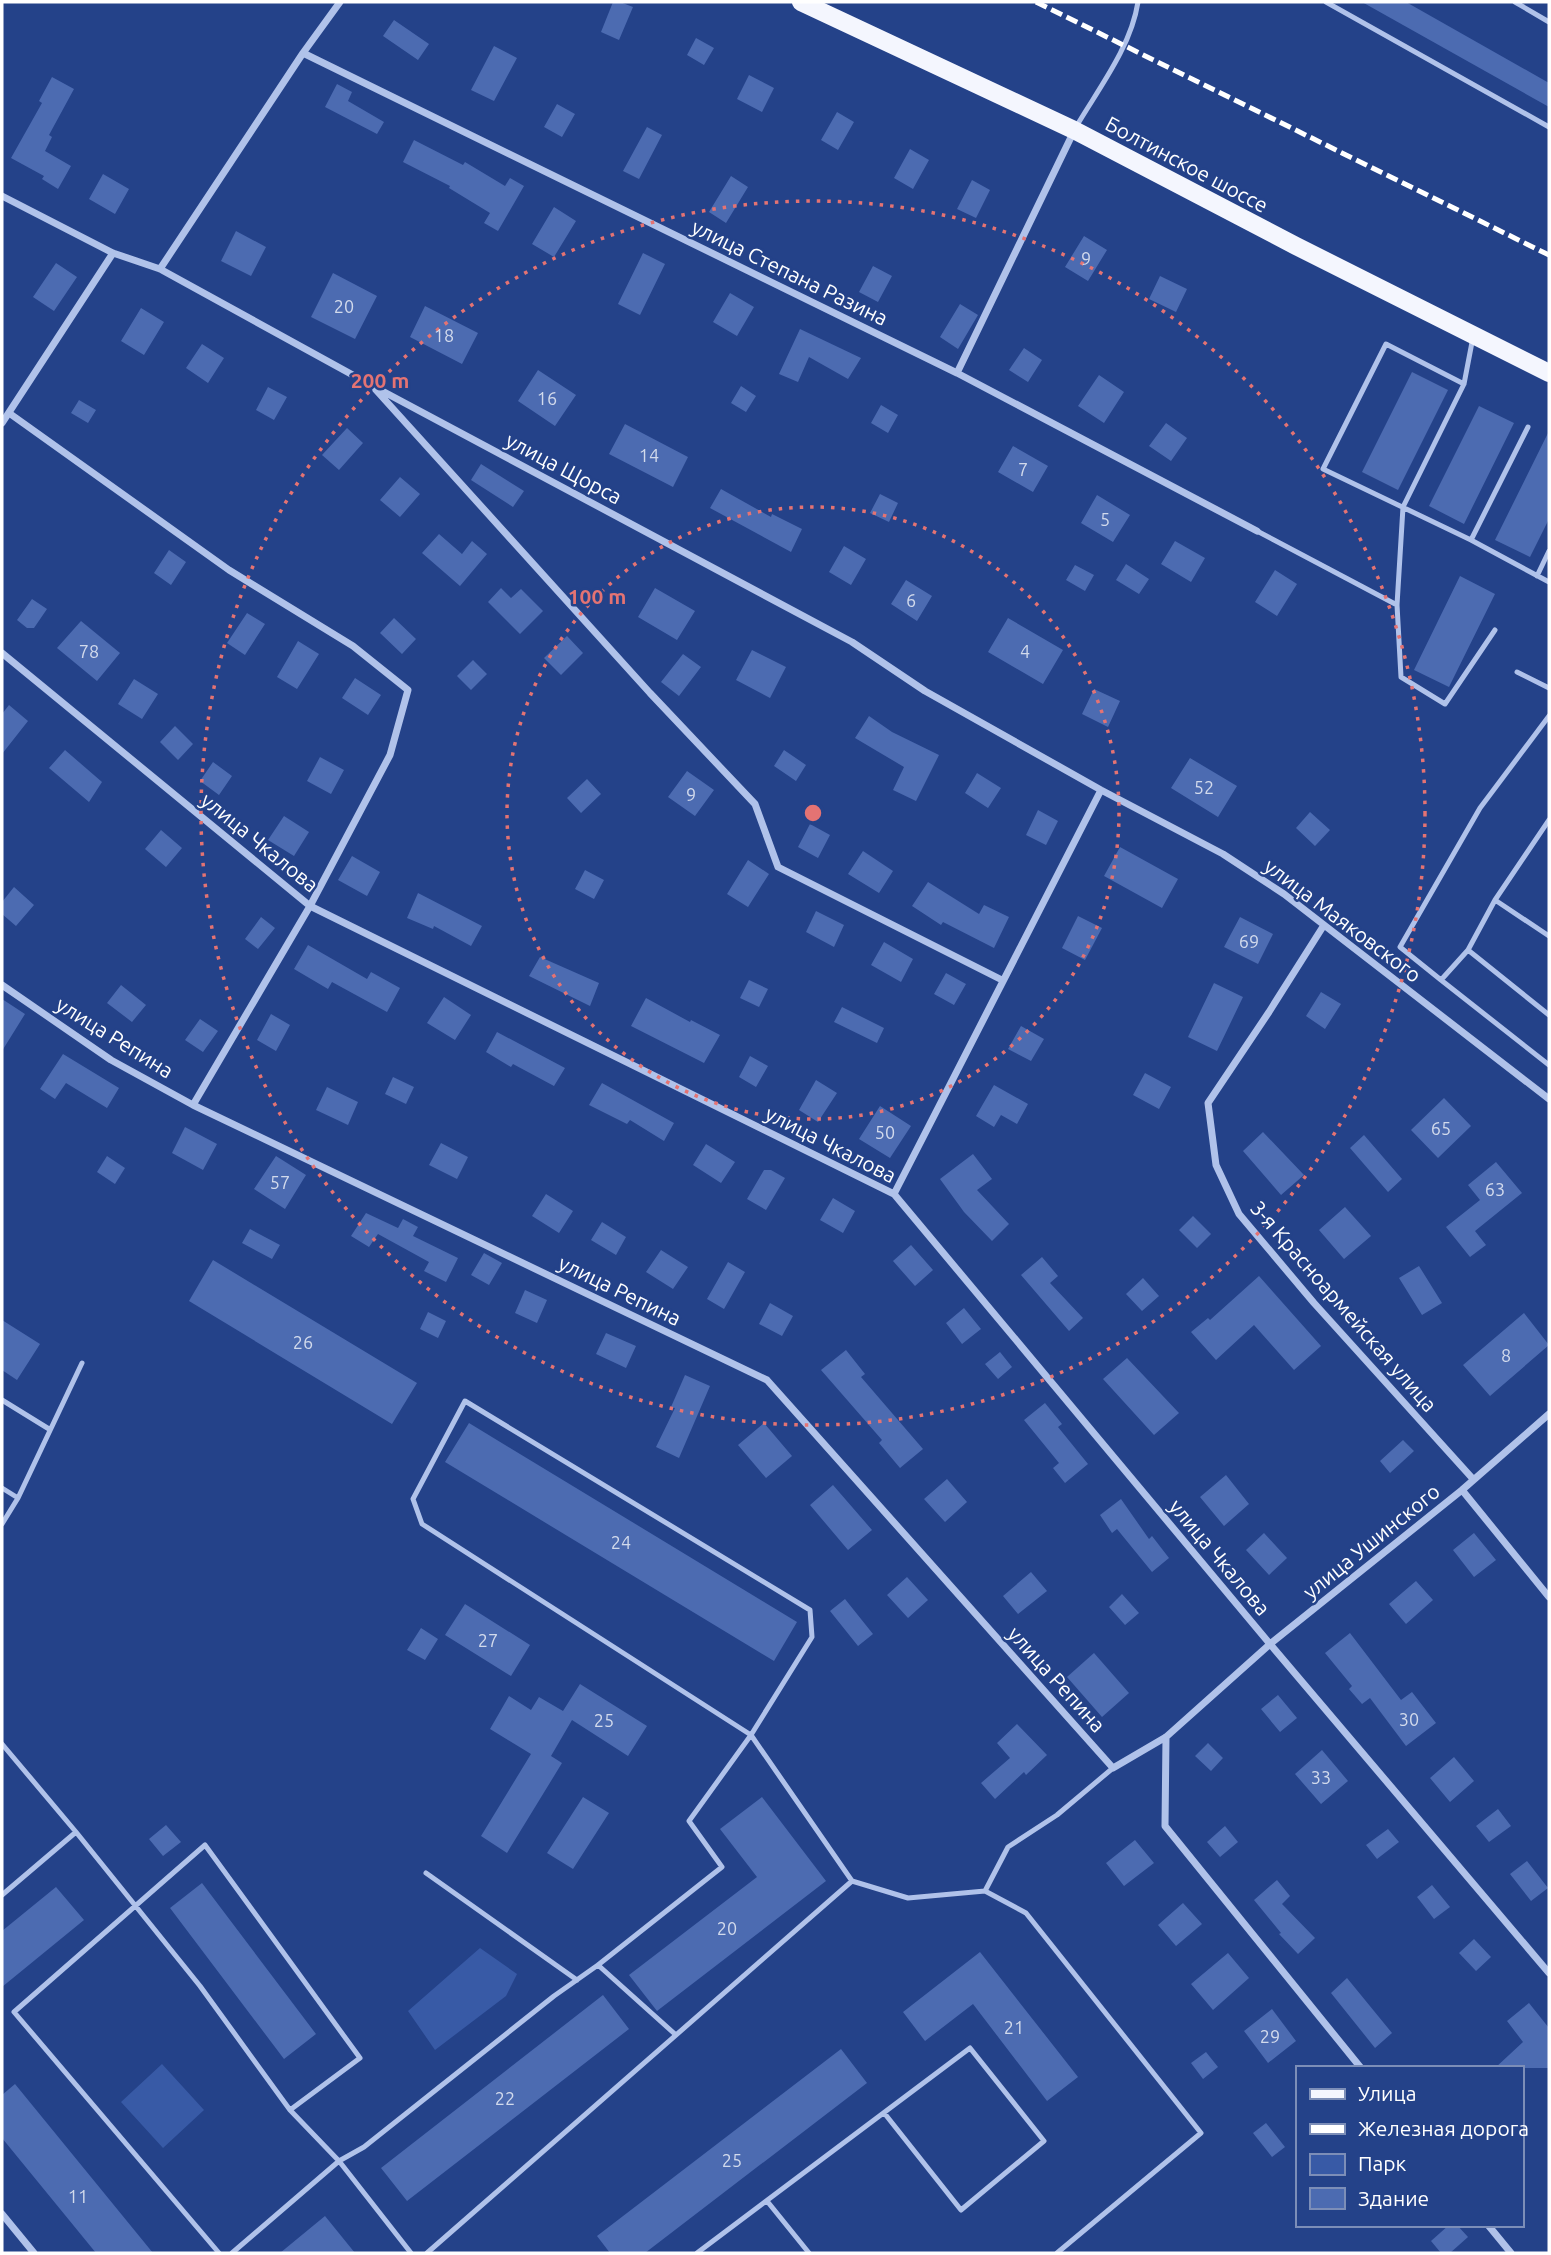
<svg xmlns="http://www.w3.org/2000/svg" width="1551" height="2255" viewBox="0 0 1551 2255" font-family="Ubuntu,sans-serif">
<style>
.green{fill:#385aa6}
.building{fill:#4c6bb1}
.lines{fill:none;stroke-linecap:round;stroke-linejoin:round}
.lane{stroke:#b0c2ea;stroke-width:5}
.street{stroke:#b0c2ea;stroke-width:7}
.primary{stroke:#f4f6fe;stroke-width:18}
.rail{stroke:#fff;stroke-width:5;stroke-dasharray:12 5;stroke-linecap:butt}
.ring{fill:none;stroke:#e47373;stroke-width:3.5;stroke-dasharray:3.5 7}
.labels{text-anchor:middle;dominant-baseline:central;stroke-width:5;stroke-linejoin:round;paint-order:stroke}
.number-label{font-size:18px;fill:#d2daec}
.street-label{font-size:21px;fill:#fff;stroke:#244289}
.centre{fill:#e47373;stroke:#244289;stroke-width:3.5}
.ring-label{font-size:21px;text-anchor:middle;font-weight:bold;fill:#e47373;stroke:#244289;stroke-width:5;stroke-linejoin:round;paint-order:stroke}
</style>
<rect width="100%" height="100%" fill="#244289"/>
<path class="green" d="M480 1948 517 1974 506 1996 435 2050 408 2011Z
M162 2064 204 2110 163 2148 121 2102Z"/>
<path class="building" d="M613 2H620L633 7 619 40 601 32Z
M1362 2H1406L1549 83V107Z
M394 20 429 44 418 60 383 36Z
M696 38 714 48 704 65 687 55Z
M494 46 517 58 494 101 471 90Z
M749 75 774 88 762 112 737 99Z
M52 77 74 89 49 135 52 137 45 151 71 166 58 189 42 179 44 176 11 158 42 103 39 101Z
M337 84 352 92 348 101 384 122 377 134 325 107Z
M557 104 575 114 562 137 544 127Z
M837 112 854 122 838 150 821 140Z
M647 127 662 135 639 179 623 171Z
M414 140 463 165 465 162 505 186 510 178 524 186 498 231 484 223 490 213 449 188 450 186 403 162Z
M910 149 929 160 913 189 894 178Z
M103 174 129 189 115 214 89 199Z
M731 176 748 187 726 223 709 212Z
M972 180 990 190 976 218 957 209Z
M554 207 576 221 554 257 532 244Z
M236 231 266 247 251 276 221 261Z
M1084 236 1107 250 1088 281 1065 267Z
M643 253 665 264 640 315 618 304Z
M56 263 77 277 54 311 33 297Z
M873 266 892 276 878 302 859 292Z
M333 273 377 296 355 339 311 317Z
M1160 276 1187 289 1176 312 1149 299Z
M730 293 754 307 737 336 713 322Z
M960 304 978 315 958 349 940 337Z
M425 306 478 333 462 364 410 337Z
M141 308 164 322 144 355 121 341Z
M800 329 861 358 848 379 809 357 798 382 779 374Z
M202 344 224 358 208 383 186 368Z
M1024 348 1042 360 1028 382 1009 370Z
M538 370 576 395 555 426 518 401Z
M1412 372 1448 390 1398 490 1362 472Z
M1099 375 1124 392 1104 423 1078 406Z
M741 386 756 396 746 412 731 403Z
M268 387 287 397 274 420 256 410Z
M79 400 96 410 88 423 71 413Z
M881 405 898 415 888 433 871 423Z
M1479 406 1514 423 1464 524 1429 506Z
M1166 423 1187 438 1171 461 1149 446Z
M625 424 688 457 673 487 609 454Z
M347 428 363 443 339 470 322 455Z
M1549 431V519L1530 557 1495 540Z
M1013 446 1048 466 1033 492 998 472Z
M481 464 524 491 513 507 471 480Z
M400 477 420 494 400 517 380 500Z
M721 489 771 517 772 514 802 529 791 552 710 508Z
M880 494 898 503 889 522 870 513Z
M1097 495 1130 515 1113 542 1081 523Z
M439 534 462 554 472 541 487 554 460 586 422 553Z
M1175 541 1205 558 1191 582 1161 564Z
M844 546 866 559 851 585 829 572Z
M169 550 186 562 171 585 154 573Z
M1126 564 1149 579 1139 594 1116 580Z
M1075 565 1094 575 1085 591 1066 580Z
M1275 570 1297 584 1277 616 1255 602Z
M1460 576 1495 594 1449 687 1414 670Z
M906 580 932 596 917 621 891 604Z
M501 588 511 598 521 589 543 611 520 634 488 602Z
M655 588 695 611 677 640 638 617Z
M32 599 47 609 34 628H27L17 620Z
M247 613 265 624 245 655 227 643Z
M394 618 416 639 402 654 380 633Z
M1008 618 1063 650 1043 684 988 652Z
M81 621 120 653 97 681 57 648Z
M567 636 583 653 561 675 544 658Z
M298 641 319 654 297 689 277 677Z
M752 650 786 667 770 698 736 680Z
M683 654 701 667 679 696 661 682Z
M473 660 487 674 471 690 457 676Z
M355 678 381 695 368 715 342 698Z
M134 679 158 694 142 719 118 704Z
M1094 689 1120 701 1108 727 1082 714Z
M9 705 28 721 2 754V714Z
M869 716 892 732 939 755 916 801 893 790 904 767 855 738Z
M175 726 193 744 178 760 160 742Z
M65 750 102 782 89 802 49 768Z
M784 750 806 765 796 781 774 766Z
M320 757 344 770 331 794 307 781Z
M1190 758 1237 786 1218 817 1171 788Z
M213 762 232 776 219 795 200 781Z
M687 771 714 790 695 816 668 797Z
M977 773 1001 788 988 808 965 793Z
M587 779 601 794 581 813 567 798Z
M1038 810 1058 821 1046 845 1026 835Z
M1310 812 1330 830 1315 846 1296 828Z
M284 816 309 832 294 856 268 840Z
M810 824 830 835 818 858 798 847Z
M161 830 182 848 166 867 145 849Z
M1120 847 1178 879 1162 908 1104 876Z
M863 851 893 871 879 893 848 874Z
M352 856 380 872 367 896 338 880Z
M748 860 769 874 748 907 727 894Z
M585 870 604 880 594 899 575 889Z
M928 882 979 914 984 905 1009 917 994 948 943 922 941 925 912 906Z
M14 887 34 905 16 926 2 914V902Z
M418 893 482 926 471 946 434 926 433 929 407 918Z
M816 911 844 925 834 947 806 932Z
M1078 916 1102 928 1085 960 1062 948Z
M261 917 275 928 258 949 245 939Z
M1240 917 1273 934 1258 964 1224 947Z
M884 942 913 959 901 982 871 965Z
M308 945 367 979 371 972 400 988 387 1012 332 982 328 989 294 969Z
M540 957 599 983 590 1006 529 976Z
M946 973 966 984 954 1005 934 994Z
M749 980 768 989 759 1007 740 998Z
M1214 983 1243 997 1217 1051 1188 1037Z
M121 985 146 1005 132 1022 107 1003Z
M1321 992 1341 1004 1325 1029 1306 1016Z
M444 997 471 1015 455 1040 427 1023Z
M646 998 690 1022 691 1020 720 1035 704 1063 631 1026Z
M2 999 25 1014 2 1051Z
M842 1007 884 1028 877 1043 834 1022Z
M271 1014 290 1025 276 1051 257 1040Z
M200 1019 218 1031 203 1052 185 1040Z
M1021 1026 1044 1039 1031 1061 1008 1049Z
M497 1032 565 1068 554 1086 513 1064 511 1067 486 1052Z
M63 1054 119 1088 107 1108 66 1083 55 1099 40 1089Z
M750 1056 768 1066 756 1087 739 1077Z
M1145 1073 1171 1087 1159 1109 1133 1095Z
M393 1077 414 1087 406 1104 385 1094Z
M816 1080 837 1093 818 1122 799 1110Z
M602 1083 674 1123 664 1141 630 1120 627 1124 589 1105Z
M994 1085 1028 1104 1017 1124 1001 1115 994 1127 976 1116Z
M327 1087 358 1102 348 1125 316 1110Z
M1444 1098 1471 1126 1438 1158 1411 1130Z
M880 1106 911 1126 890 1158 859 1139Z
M185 1127 217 1144 203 1170 172 1153Z
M1263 1132 1304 1175 1281 1195 1243 1151Z
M1364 1135 1402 1179 1388 1192 1350 1148Z
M441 1143 468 1157 457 1179 429 1165Z
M706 1144 735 1162 721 1183 693 1165Z
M973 1154 992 1179 977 1190 1009 1224 992 1241 964 1212 940 1179Z
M107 1156 125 1168 115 1184 97 1172Z
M276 1156 306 1175 285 1209 254 1189Z
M1496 1162 1522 1193 1475 1231 1486 1245 1470 1257 1446 1227 1480 1200 1468 1185Z
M764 1170H771L785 1178 766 1210 747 1199Z
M546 1194 573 1211 559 1233 532 1216Z
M833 1198 855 1211 843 1233 820 1220Z
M1345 1207 1371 1236 1344 1259 1319 1230Z
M366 1213 398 1228 403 1219 418 1227 413 1236 458 1258 446 1282 424 1271 429 1262 378 1234 369 1247 351 1236Z
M1193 1216 1211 1234 1197 1248 1179 1230Z
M602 1222 626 1237 616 1255 591 1240Z
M250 1229 280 1245 272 1259 242 1243Z
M911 1245 933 1270 915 1286 893 1261Z
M661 1250 688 1267 673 1289 646 1272Z
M484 1253 502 1263 489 1285 471 1275Z
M1042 1257 1058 1276 1050 1283 1083 1318 1069 1331 1021 1275Z
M213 1260 417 1383 392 1424 189 1301Z
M728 1262 745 1272 724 1309 707 1299Z
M1419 1266 1442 1303 1422 1315 1399 1278Z
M1259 1276 1321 1346 1294 1370 1254 1325 1216 1360 1191 1332 1208 1318 1210 1320Z
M1143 1278 1159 1296 1142 1311 1126 1294Z
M525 1290 547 1300 537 1323 515 1313Z
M770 1303 793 1316 782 1336 759 1324Z
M964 1308 981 1329 962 1344 946 1323Z
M428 1312 446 1321 438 1338 420 1329Z
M1524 1313 1549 1345 1490 1396 1463 1365Z
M2 1320 40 1344 17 1380 2 1370Z
M606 1333 636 1346 626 1368 596 1354Z
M846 1350 865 1374 861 1377 923 1449 900 1468 879 1443 882 1440 821 1370Z
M1000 1352 1012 1367 998 1379 985 1364Z
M1127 1358 1179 1413 1154 1435 1103 1379Z
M685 1375 710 1386 679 1458 656 1447 675 1408 671 1407Z
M1045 1403 1062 1424 1058 1427 1088 1464 1065 1483 1053 1468 1059 1463 1024 1420Z
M469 1423 797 1622 774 1661 445 1462Z
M764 1423 792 1456 766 1478 738 1445Z
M1403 1440 1414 1451 1390 1473 1380 1461Z
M1226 1475 1249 1504 1224 1526 1200 1497Z
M947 1479 967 1502 945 1522 924 1499Z
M833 1485 872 1530 848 1550 810 1505Z
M1121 1499 1149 1539 1152 1536 1169 1558 1152 1572 1117 1529 1112 1533 1100 1515Z
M1264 1533 1287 1558 1269 1575 1246 1550Z
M1474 1533 1496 1560 1474 1577 1453 1550Z
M1031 1572 1047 1591 1018 1614 1003 1596Z
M907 1577 928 1600 908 1618 887 1595Z
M1416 1581 1433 1600 1406 1624 1389 1604Z
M1122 1594 1139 1613 1125 1625 1109 1607Z
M845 1599 873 1634 858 1646 830 1611Z
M465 1604 530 1645 511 1676 445 1635Z
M421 1628 438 1639 425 1660 407 1650Z
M1350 1633 1401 1700 1412 1692 1436 1723 1406 1746 1370 1698 1362 1704 1349 1689 1352 1686 1325 1653Z
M1094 1653 1129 1693 1102 1717 1067 1677Z
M580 1684 647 1726 628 1756 572 1720 551 1756 562 1763 507 1853 481 1836 531 1754 490 1729 509 1696 531 1710 539 1697 563 1711Z
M1278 1695 1297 1718 1280 1732 1261 1709Z
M1017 1724 1047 1755 1026 1775 1024 1772 995 1799 981 1783 1010 1758 997 1743Z
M1208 1743 1223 1758 1211 1771 1195 1756Z
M1322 1750 1348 1781 1321 1804 1295 1774Z
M1454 1757 1474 1781 1450 1802 1430 1778Z
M583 1797 609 1813 573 1869 547 1853Z
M762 1797 826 1881 657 2011 629 1975 757 1877 720 1829Z
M1498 1809 1511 1826 1489 1842 1476 1826Z
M166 1825 181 1842 163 1856 149 1839Z
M1225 1826 1238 1842 1220 1857 1207 1842Z
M1388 1829 1399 1842 1377 1859 1366 1845Z
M1135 1840 1154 1863 1124 1886 1106 1863Z
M1527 1861 1548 1888 1531 1901 1510 1874Z
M1277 1880 1290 1896 1282 1904 1315 1938 1298 1954 1279 1934 1281 1933 1254 1900Z
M202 1883 316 2034 284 2059 170 1908Z
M1432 1885 1450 1907 1434 1919 1417 1897Z
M56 1887 84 1920 2 1987V1931Z
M1183 1903 1202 1924 1176 1946 1158 1925Z
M1474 1939 1491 1957 1476 1971 1459 1953Z
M980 1952 1078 2077 1047 2101 973 2004 925 2041 903 2012Z
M1228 1953 1249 1978 1213 2010 1191 1984Z
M1347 1978 1392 2033 1375 2048 1331 1993Z
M603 1995 629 2029 407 2201 381 2168Z
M1529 2003 1549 2028V2068H1495L1523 2042 1507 2021Z
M1272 2009 1296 2041 1268 2063 1244 2031Z
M841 2049 867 2083 645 2253H610L597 2236Z
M1206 2052 1218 2067 1203 2079 1191 2063Z
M15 2084 153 2253H96L2 2138V2095Z
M1266 2123 1285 2147 1272 2157 1253 2133Z
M325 2216 355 2253H280Z
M1449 2225H1457L1468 2237 1450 2253H1441L1431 2241Z"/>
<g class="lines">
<path class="lane" d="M1326 2 1549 127
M1515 2 1549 22
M1076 127C1099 88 1131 47 1138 2
M1473 337 1464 384 1403 507 1397 605 1401 677 1445 704 1495 630
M1464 384 1386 344 1323 469 1471 540 1549 582
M1257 531 1397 605
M1471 540 1528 427
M1537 576 1549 551
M1517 672 1549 688
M1495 900 1549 820
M1549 936 1495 900 1468 950 1549 1015
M1468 950 1441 980 1549 1065
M1441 980 1400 947 1480 808 1549 716
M2 1400 49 1429
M2 1488 18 1498
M2 1524 18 1498 82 1363
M2 1744 76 1832
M426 1873 577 1980
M985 1891 1026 1913 1201 2133 1057 2253
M2 1895 76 1832 200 1986 290 2110 339 2161 411 2253
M598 1965 722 1867 689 1821 751 1735 422 1524 413 1499 465 1401 810 1610 812 1637 751 1735 852 1881
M767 2201 809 2253
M219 2253 14 2012 205 1845 360 2058 290 2110
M232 2253 339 2161 364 2147 554 1996 598 1965 676 2035
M427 2253 852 1881 908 1898 985 1891 1008 1847 1057 1815 1113 1768
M697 2253 970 2048 1044 2141 961 2210 885 2114"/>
<path class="street" d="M303 53 957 373 1257 531
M2 196 113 253 160 269 371 385 852 642 925 691 1101 790 1223 854 1284 894 1549 1099
M160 269 303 53 340 2
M957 373 1074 131
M376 390 650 693 755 804 778 867 1002 980
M9 413 229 570 353 646 408 690 390 755 310 906 193 1105
M2 423 113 253
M2 653 310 906 894 1194 1270 1644 1549 1973
M1324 925 1269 1012 1208 1103 1216 1165 1239 1214 1314 1303 1473 1479
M2 985 111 1060 193 1105 767 1380 1113 1768 1166 1737 1270 1644 1462 1490 1549 1414
M894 1194 1101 790
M1462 1490 1549 1597
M1166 1737 1165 1826 1361 2068
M2 2214 34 2253
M1488 2225 1511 2253"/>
<path class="primary" d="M801 2 1074 130 1296 246 1549 373"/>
<path class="rail" d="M1036 2 1549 255"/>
</g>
<g class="ring">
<circle cx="813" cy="813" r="306"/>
<circle cx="813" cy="813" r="612"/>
</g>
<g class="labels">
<g class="number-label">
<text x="1086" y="258">9</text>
<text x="344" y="306">20</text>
<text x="444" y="335">18</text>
<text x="547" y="398">16</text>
<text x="649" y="455">14</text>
<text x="1023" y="469">7</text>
<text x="1105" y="519">5</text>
<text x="911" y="600">6</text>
<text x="89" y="651">78</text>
<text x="1025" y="651">4</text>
<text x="1204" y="787">52</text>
<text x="691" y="794">9</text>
<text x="1249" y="941">69</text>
<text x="1441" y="1128">65</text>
<text x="885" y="1132">50</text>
<text x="280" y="1182">57</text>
<text x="1495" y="1189">63</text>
<text x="303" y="1342">26</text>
<text x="1506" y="1355">8</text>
<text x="621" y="1542">24</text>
<text x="488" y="1640">27</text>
<text x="1409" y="1719">30</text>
<text x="604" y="1720">25</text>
<text x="1321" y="1777">33</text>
<text x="727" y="1928">20</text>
<text x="1014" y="2027">21</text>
<text x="1270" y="2036">29</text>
<text x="505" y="2098">22</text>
<text x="732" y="2160">25</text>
<text x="78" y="2196">11</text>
</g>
<g class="street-label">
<text transform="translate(1187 164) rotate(28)">Болтинское шоссе</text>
<text transform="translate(790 272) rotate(26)">улица Степана Разина</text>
<text transform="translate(564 468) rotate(28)">улица Щорса</text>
<text transform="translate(260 842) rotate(39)">улица Чкалова</text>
<text transform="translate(1343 920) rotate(37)">улица Маяковского</text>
<text transform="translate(115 1037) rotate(32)">улица Репина</text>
<text transform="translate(831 1144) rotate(27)">улица Чкалова</text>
<text transform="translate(620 1290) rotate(26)">улица Репина</text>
<text transform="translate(1344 1306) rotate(49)">3-я Красноармейская улица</text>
<text transform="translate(1371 1541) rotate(-39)">улица Ушинского</text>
<text transform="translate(1220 1557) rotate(50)">улица Чкалова</text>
<text transform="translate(1057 1679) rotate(48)">улица Репина</text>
</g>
</g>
<circle cx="813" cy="813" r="10" class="centre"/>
<g class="ring-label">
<text x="380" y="388">200 m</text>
<text x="597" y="604">100 m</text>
</g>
<rect width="1551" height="2255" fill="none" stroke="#ffffff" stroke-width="7"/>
<rect x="1296" y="2066" width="228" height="161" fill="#244289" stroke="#7c8eb8" stroke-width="2"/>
<rect x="1310" y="2089" width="35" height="10" fill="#f4f6fe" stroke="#7c8eb8" stroke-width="2"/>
<text x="1358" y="2101" font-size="21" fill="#ffffff">Улица</text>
<rect x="1310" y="2124" width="35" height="10" fill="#ffffff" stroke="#7c8eb8" stroke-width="2"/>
<text x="1358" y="2136" font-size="21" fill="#ffffff">Железная дорога</text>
<rect x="1310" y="2154" width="35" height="21" fill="#385aa6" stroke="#7c8eb8" stroke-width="2"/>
<text x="1358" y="2171" font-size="21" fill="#ffffff">Парк</text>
<rect x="1310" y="2188" width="35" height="21" fill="#4c6bb1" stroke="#7c8eb8" stroke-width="2"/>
<text x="1358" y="2206" font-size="21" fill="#ffffff">Здание</text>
</svg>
